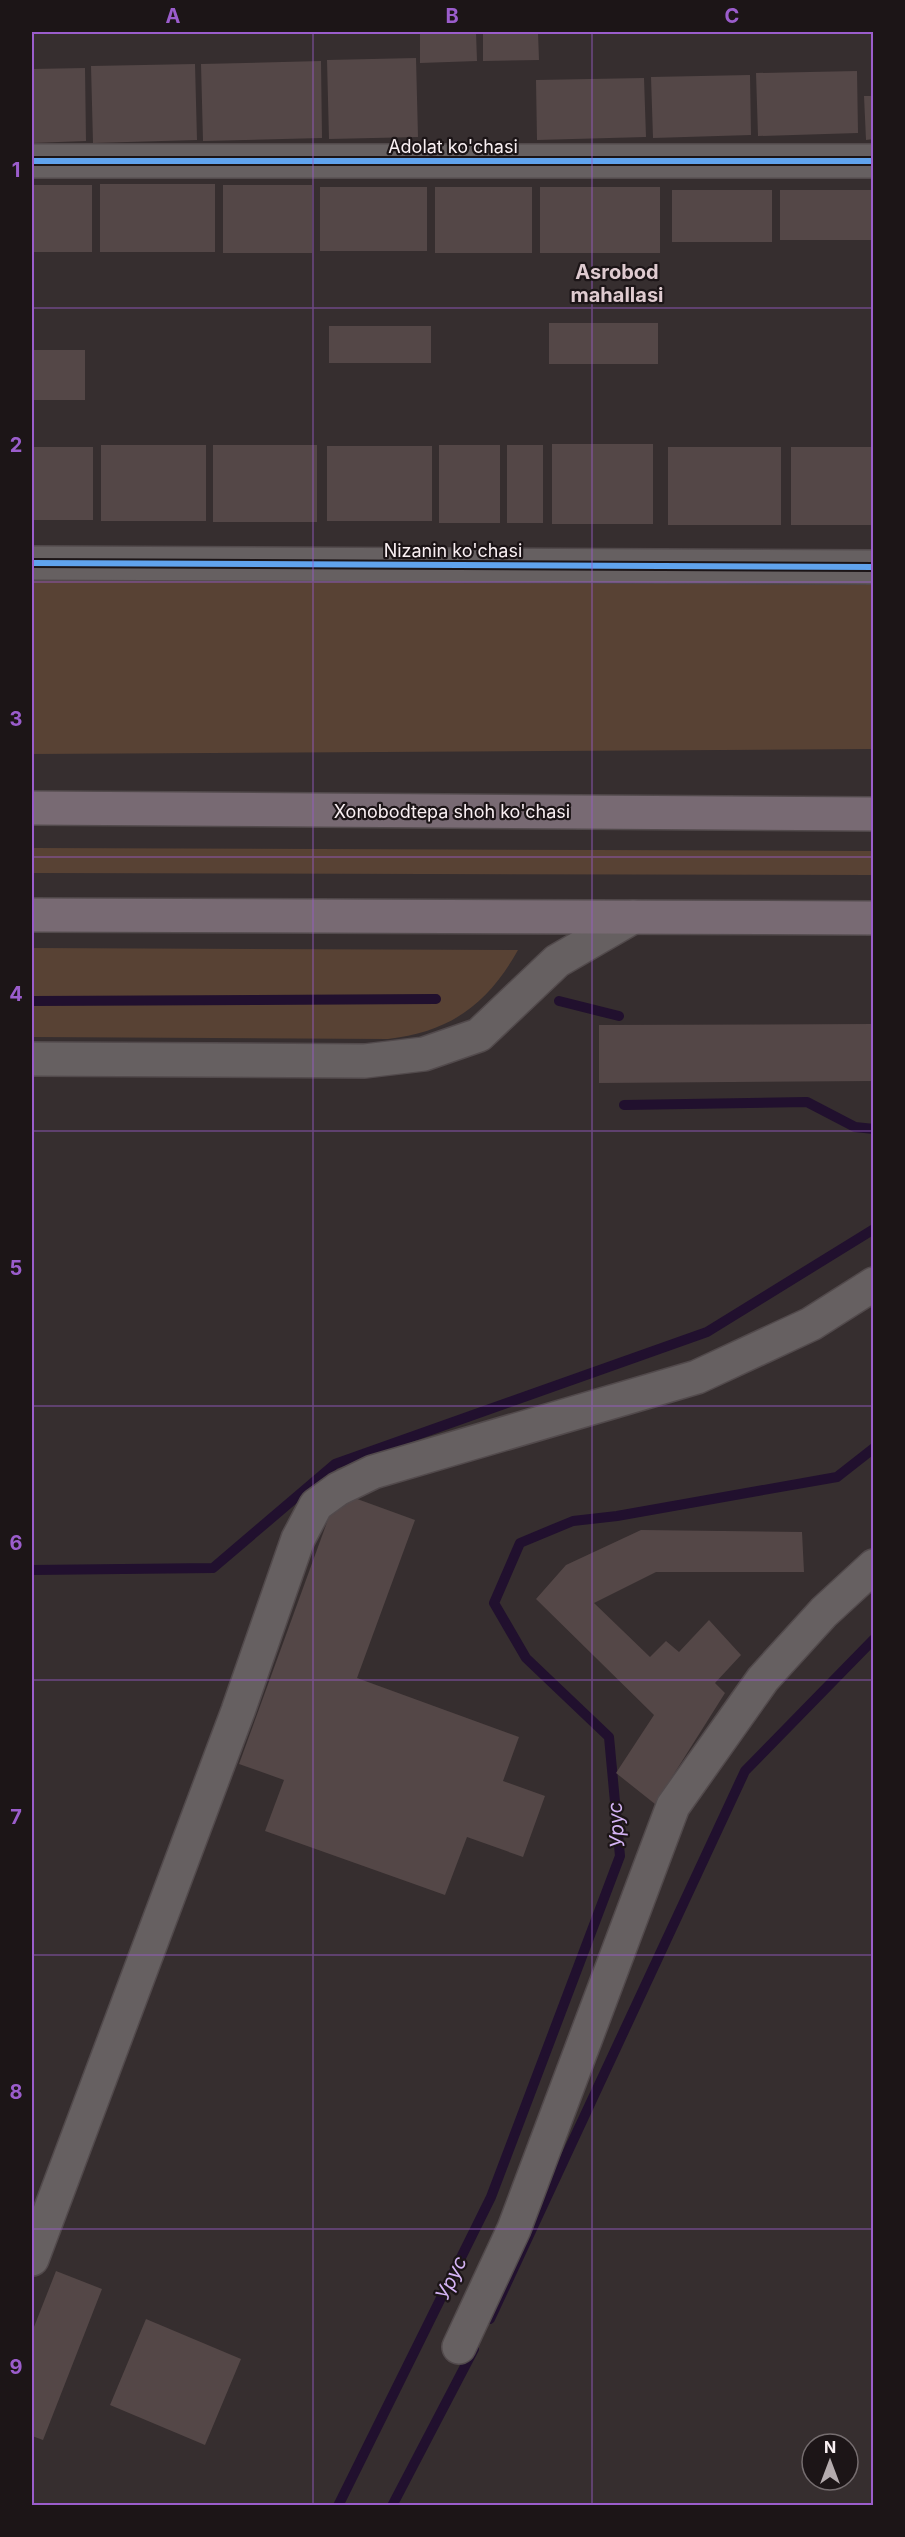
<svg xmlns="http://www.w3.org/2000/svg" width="905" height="2537" viewBox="0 0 905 2537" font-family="Inter,sans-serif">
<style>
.green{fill:#584234}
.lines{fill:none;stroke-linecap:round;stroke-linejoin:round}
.stream{stroke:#21102e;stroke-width:10}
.building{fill:#544747}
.minor-casing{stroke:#524a4c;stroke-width:36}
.highway-casing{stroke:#524a4c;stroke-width:36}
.minor{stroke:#666061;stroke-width:33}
.highway{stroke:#786a73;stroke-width:33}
.cycleway-casing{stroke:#1c1517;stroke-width:10}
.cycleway{stroke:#60a3ed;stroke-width:6}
.grid{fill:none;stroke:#9b5dcc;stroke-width:1.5;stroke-opacity:0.55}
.labels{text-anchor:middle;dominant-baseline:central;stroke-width:4.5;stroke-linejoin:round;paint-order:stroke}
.street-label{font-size:18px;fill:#faf0f3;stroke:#1c1517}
.neighbourhood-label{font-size:20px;font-weight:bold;fill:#dfcbd0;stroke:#1c1517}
.water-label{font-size:20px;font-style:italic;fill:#d4b4f5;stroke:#1c1517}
.neatline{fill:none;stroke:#9b5dcc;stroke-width:2}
.grid-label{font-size:20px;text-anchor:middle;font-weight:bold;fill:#9b5dcc}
</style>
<rect width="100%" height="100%" fill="#362e2f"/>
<path class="green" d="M32 580 873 585V749L32 754Z
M32 848 873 851 874 875 32 873Z
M32 948 518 950C488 1004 450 1032 388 1039L32 1037Z"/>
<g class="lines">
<path class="stream" d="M32 1001 436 999
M559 1001 619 1016
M624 1105 807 1102 855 1127 874 1129
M32 1570 213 1568 335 1464 707 1332 874 1229
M490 2319 745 1771 874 1639
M338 2506 491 2197 620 1856 609 1737 526 1658 494 1603 520 1543 573 1521 617 1516 837 1477 874 1448
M392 2506 474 2349"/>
</g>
<path class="building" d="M420 32H476L477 61 420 63Z
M483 32H538L539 60 483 61Z
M416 58 418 137 329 139 327 60Z
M321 61 322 138 203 141 201 64Z
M195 64 197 140 93 143 91 66Z
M85 68 86 141 32 143V69Z
M857 71 858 133 758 136 756 73Z
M750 75 751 135 653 138 651 77Z
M644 78 646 137 537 140 536 80Z
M864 96H874V139L866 140Z
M100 184H215V252H100Z
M32 185H92V252H32Z
M223 185H312V253H223Z
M320 187H427V251H320Z
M435 187H532V253H435Z
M540 187H660V253H540Z
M672 190H772V242H672Z
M780 190H874V240H780Z
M549 323H658V364H549Z
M329 326H431V363H329Z
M32 350H85V400H32Z
M552 444H653V524H552Z
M101 445H206V521H101Z
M213 445H317V522H213Z
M439 445H500V523H439Z
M507 445H543V523H507Z
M327 446H432V521H327Z
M32 447H93V520H32Z
M668 447H781V525H668Z
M791 447H874V525H791Z
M874 1024V1081L599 1083V1025Z
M338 1492 415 1520 357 1678 519 1737 503 1781 545 1796 523 1857 467 1837 445 1895 265 1831 284 1780 239 1764Z
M641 1530 802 1532 804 1572H656L594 1603 650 1657 666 1641 679 1652 709 1620 741 1655 715 1683 725 1693 655 1804 616 1773 654 1715 536 1599 566 1565Z
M56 2271 102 2289 43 2440 32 2436V2332Z
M146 2319 241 2359 205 2445 110 2405Z"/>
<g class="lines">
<defs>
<path id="minor" d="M32 161H874
M32 563 874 567
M32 1059 365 1061 424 1054 479 1035 557 961 633 917
M32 2259 238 1711 298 1539 316 1505 338 1489 373 1472 697 1377 811 1324 874 1284
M459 2347 514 2229 673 1806 763 1679 824 1612 874 1566"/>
<path id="highway" d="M32 808 874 814
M32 915 874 918"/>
</defs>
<use href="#minor" class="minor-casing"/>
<use href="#highway" class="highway-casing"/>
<use href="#minor" class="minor"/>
<use href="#highway" class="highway"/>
<defs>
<path id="cycleway" d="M32 161H874
M32 563 874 567"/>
</defs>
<use href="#cycleway" class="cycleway-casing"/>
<use href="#cycleway" class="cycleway"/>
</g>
<path class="grid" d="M313 32V2506M592 32V2506M32 308H874M32 582H874M32 857H874M32 1131H874M32 1406H874M32 1680H874M32 1955H874M32 2229H874"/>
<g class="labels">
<g class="street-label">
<text x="453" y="146">Adolat ko'chasi</text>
<text x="453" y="550">Nizanin ko'chasi</text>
<text x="452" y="811">Xonobodtepa shoh ko'chasi</text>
</g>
<g class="neighbourhood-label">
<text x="617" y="272">Asrobod<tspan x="617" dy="23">mahallasi</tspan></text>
</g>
<g class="water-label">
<text transform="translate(616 1825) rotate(-94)">Урус</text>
<text transform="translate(451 2278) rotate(-64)">Урус</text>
</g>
</g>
<rect width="905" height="2537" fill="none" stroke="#1c1517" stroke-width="66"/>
<g transform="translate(830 2462)"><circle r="28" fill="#1c1517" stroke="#756d6f" stroke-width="1.5"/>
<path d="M0-4.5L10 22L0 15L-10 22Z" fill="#b5acae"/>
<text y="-9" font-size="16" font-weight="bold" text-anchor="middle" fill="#faf0f3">N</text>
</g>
<rect x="33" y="33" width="839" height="2471" class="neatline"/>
<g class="grid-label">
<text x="173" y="23">A</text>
<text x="452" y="23">B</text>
<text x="732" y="23">C</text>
<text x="16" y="177">1</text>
<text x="16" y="452">2</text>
<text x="16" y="726">3</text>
<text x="16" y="1001">4</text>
<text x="16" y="1275">5</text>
<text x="16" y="1550">6</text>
<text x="16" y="1824">7</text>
<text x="16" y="2099">8</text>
<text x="16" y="2374">9</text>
</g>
</svg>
